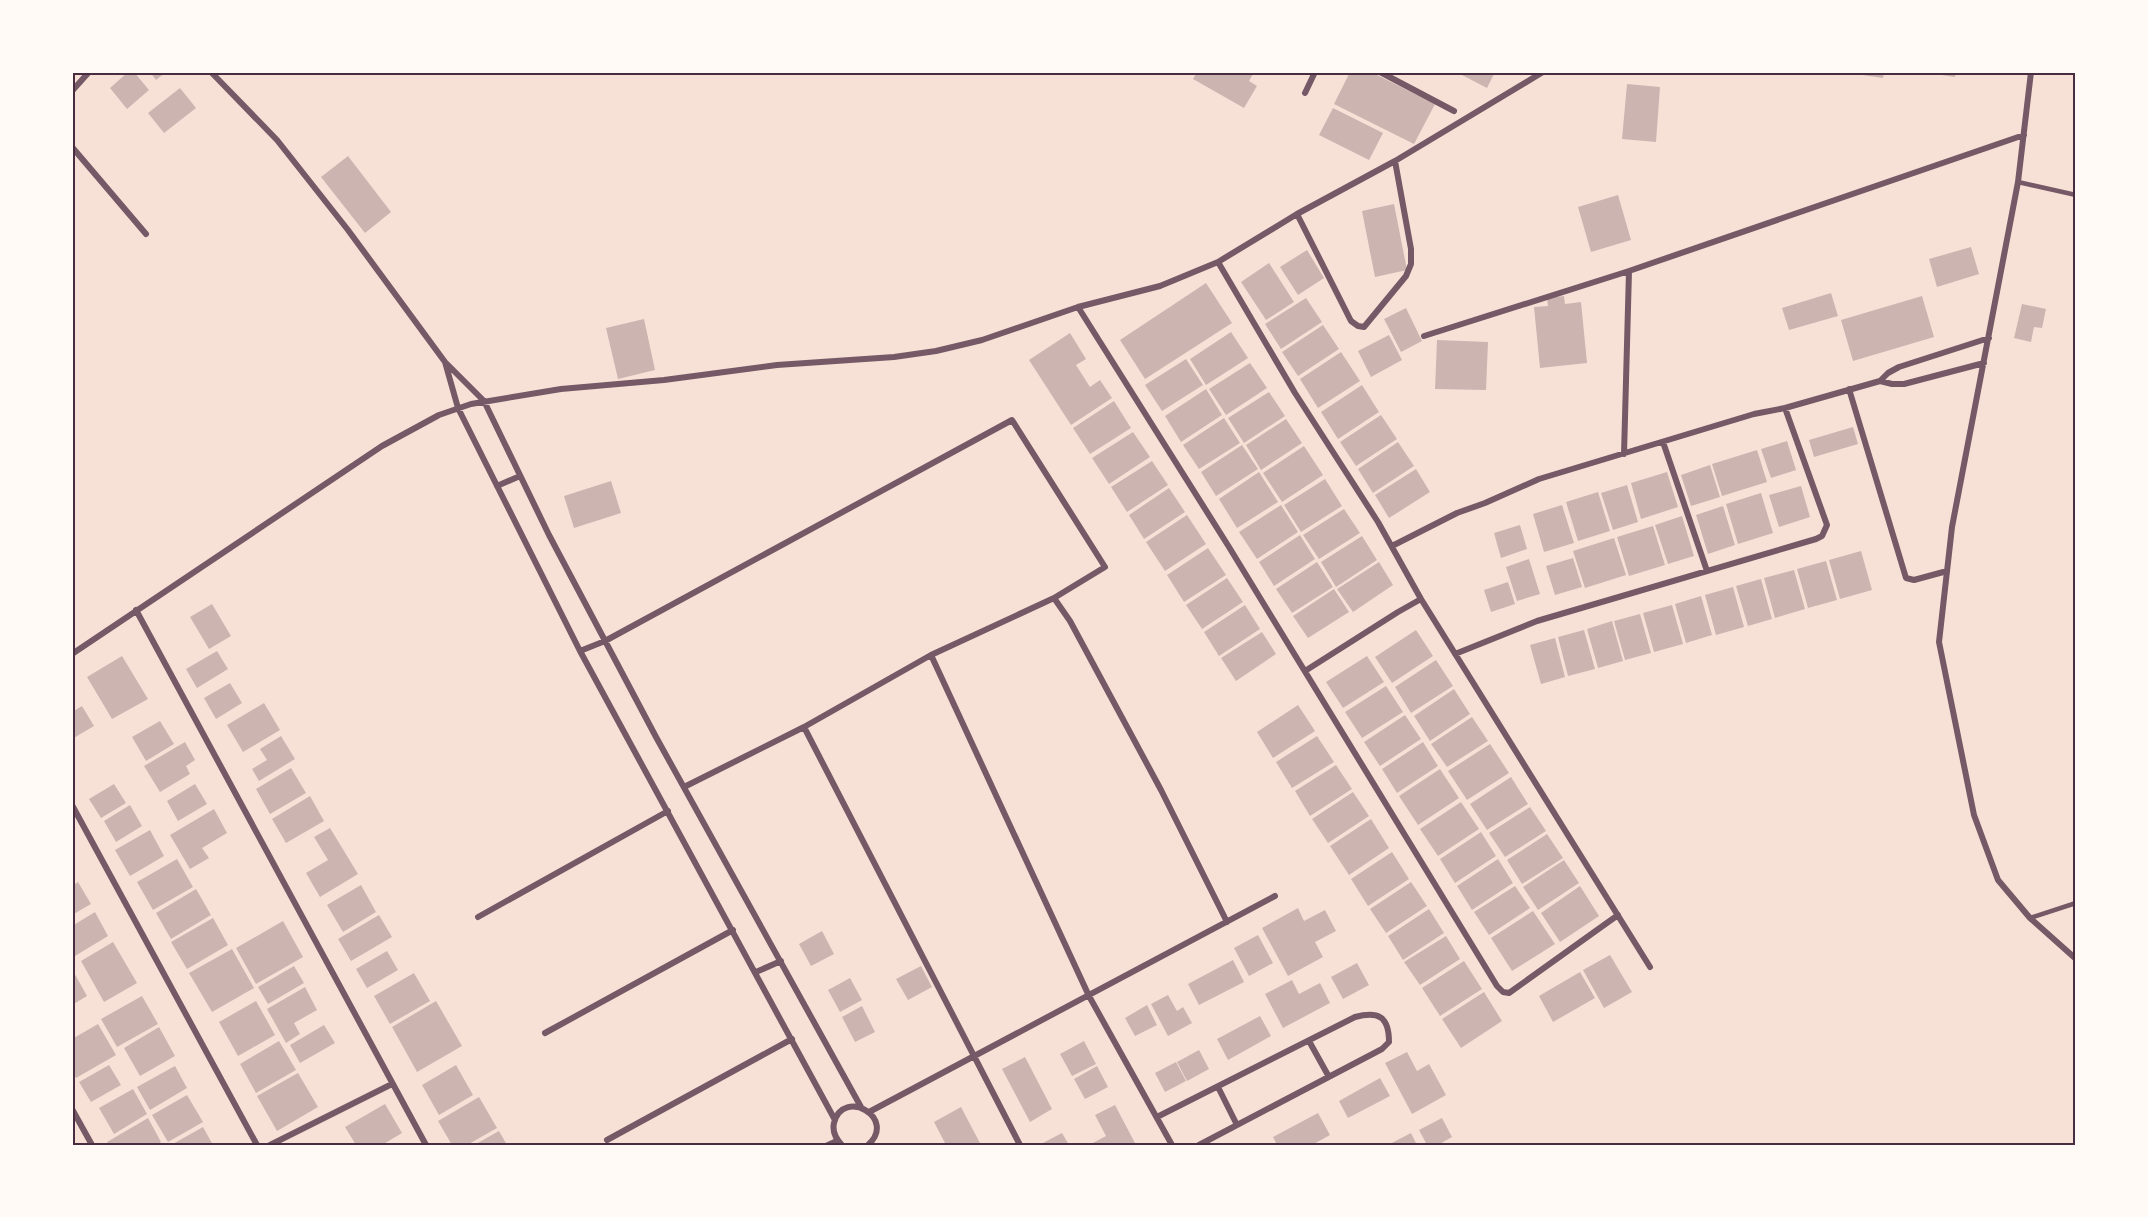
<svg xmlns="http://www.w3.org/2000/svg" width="2148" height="1217" viewBox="0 0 2148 1217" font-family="'Sofia Sans Condensed',sans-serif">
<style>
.building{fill:#ccb4b1}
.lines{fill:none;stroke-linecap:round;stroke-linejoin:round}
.service{stroke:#755966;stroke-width:4.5}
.minor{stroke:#755966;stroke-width:6}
.neatline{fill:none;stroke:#4a2c40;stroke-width:2}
</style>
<rect width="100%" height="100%" fill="#f7e1d7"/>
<path class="building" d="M128 72H134L149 90 127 109 110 88Z
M150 72H166L156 80Z
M1197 72H1254L1249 81 1257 86 1244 108 1193 79Z
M1350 72H1371L1435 104 1414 144 1334 104Z
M1461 72H1495L1487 88 1460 74Z
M1842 72H1884L1883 78Z
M1922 72H1956L1955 77Z
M1627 84 1660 87 1656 142 1622 139Z
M180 88 196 108 164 133 148 113Z
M1333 108 1383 133 1369 160 1319 135Z
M348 156 391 212 365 233 321 177Z
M1618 195 1631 240 1591 252 1578 207Z
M1394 204 1407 270 1375 277 1362 211Z
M1971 247 1979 274 1937 287 1929 259Z
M1307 250 1324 278 1298 295 1280 267Z
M1269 263 1294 302 1266 320 1241 282Z
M1206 283 1232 323 1145 379 1120 340Z
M1831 293 1838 316 1789 330 1782 308Z
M1564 296 1565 304 1581 302 1587 363 1540 368 1534 307 1548 306 1547 298Z
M1922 296 1934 337 1853 361 1841 320Z
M1306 298 1322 322 1281 349 1265 324Z
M2022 304 2046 309 2042 328 2034 327 2031 342 2014 338Z
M1406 308 1422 341 1401 352 1384 319Z
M644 319 655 370 618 379 606 328Z
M1323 325 1339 349 1298 376 1282 352Z
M1231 332 1248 358 1206 385 1190 359Z
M1070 333 1086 359 1076 365 1090 387 1100 380 1112 398 1071 425 1029 360Z
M1389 335 1402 360 1371 377 1358 351Z
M1437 340 1488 342 1486 390 1435 389Z
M1341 352 1360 381 1318 408 1300 379Z
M1186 359 1203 385 1162 411 1145 385Z
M1250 363 1267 388 1226 415 1209 389Z
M1362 385 1379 412 1338 439 1321 412Z
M1206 389 1222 415 1181 442 1165 416Z
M1269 392 1285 416 1244 443 1228 418Z
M1114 401 1131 428 1090 454 1073 428Z
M1381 415 1397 439 1356 466 1340 442Z
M1224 418 1240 443 1199 469 1183 445Z
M1286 419 1302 443 1261 470 1246 445Z
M1853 427 1858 444 1814 457 1809 440Z
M1133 432 1150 457 1109 484 1092 458Z
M1787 441 1796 470 1771 478 1761 449Z
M1398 442 1414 466 1373 493 1358 469Z
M1242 445 1258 469 1216 496 1201 472Z
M1304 446 1323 475 1282 502 1263 473Z
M1757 450 1767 482 1722 496 1712 464Z
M1152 461 1168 485 1127 512 1111 487Z
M1710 465 1720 497 1691 506 1681 475Z
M1416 469 1430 492 1389 518 1375 495Z
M1259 472 1278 502 1237 528 1219 499Z
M1667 472 1678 507 1641 519 1631 483Z
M1325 479 1342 506 1301 532 1284 505Z
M611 481 621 513 574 528 564 496Z
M1627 485 1638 522 1613 530 1601 493Z
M1801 486 1810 517 1779 527 1769 495Z
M1169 488 1185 512 1144 539 1129 515Z
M1598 492 1610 531 1578 541 1566 502Z
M1761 493 1773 533 1738 544 1726 504Z
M1281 505 1298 532 1257 559 1239 532Z
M1562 505 1574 543 1544 552 1533 514Z
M1723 506 1735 545 1708 554 1696 515Z
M1344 509 1360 533 1319 559 1303 535Z
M1187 515 1206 544 1165 571 1146 542Z
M1682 516 1694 556 1668 564 1655 525Z
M1520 525 1527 549 1501 558 1494 533Z
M1653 526 1665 565 1629 576 1617 537Z
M1300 535 1315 559 1274 586 1259 562Z
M1362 536 1377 560 1336 587 1321 562Z
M1614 538 1626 575 1585 588 1573 551Z
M1208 548 1226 575 1184 602 1167 575Z
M1861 551 1872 590 1840 599 1829 560Z
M1573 558 1582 587 1555 595 1546 566Z
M1529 559 1540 594 1517 601 1506 567Z
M1826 561 1837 600 1808 608 1797 569Z
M1317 562 1333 587 1292 613 1276 589Z
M1379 562 1393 585 1353 612 1337 589Z
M1794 570 1805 609 1775 618 1764 578Z
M1227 578 1243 602 1202 629 1186 605Z
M1761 579 1772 619 1748 626 1736 586Z
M1508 582 1515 604 1491 612 1484 590Z
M1733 587 1744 627 1716 635 1705 595Z
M1334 589 1349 612 1308 638 1293 616Z
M1701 596 1712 635 1686 643 1675 604Z
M212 604 231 636 209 649 190 617Z
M1245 605 1260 629 1219 656 1204 632Z
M1672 605 1683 644 1654 652 1643 613Z
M1640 614 1651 653 1625 660 1614 621Z
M1612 621 1623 661 1598 668 1587 629Z
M1416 630 1433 656 1392 683 1375 657Z
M1584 630 1595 669 1568 676 1558 637Z
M1262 632 1276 654 1236 681 1221 658Z
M1555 638 1565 677 1541 684 1530 645Z
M217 651 228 669 197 688 186 669Z
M122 656 148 699 112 719 87 677Z
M1367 656 1384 682 1343 708 1326 682Z
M1436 660 1453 686 1411 713 1395 687Z
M230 683 242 703 216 719 204 698Z
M1386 686 1403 712 1362 738 1345 712Z
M1454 689 1470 714 1430 741 1414 716Z
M264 703 280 730 243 752 227 725Z
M1298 705 1315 731 1273 758 1257 732Z
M82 706 94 726 72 739V712Z
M1405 715 1421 739 1380 766 1364 742Z
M1472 717 1488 741 1447 767 1431 744Z
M160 721 174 744 146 761 132 737Z
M281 736 295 759 259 781 252 769 267 760 260 749Z
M1317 736 1334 762 1292 788 1276 762Z
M185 742 195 760 186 766 190 774 160 792 144 766Z
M1423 742 1438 766 1397 793 1382 769Z
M1490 744 1509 773 1467 800 1448 771Z
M1336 765 1352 789 1310 816 1295 791Z
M291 768 306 793 270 814 256 789Z
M1440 769 1459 798 1418 825 1399 796Z
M1511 777 1528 804 1487 830 1470 804Z
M114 784 126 803 101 818 89 799Z
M195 784 207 804 178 821 167 801Z
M1353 792 1369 816 1328 843 1312 819Z
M310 796 324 821 286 843 272 819Z
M1461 802 1479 829 1438 856 1420 829Z
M130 805 142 826 116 842 104 821Z
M1530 807 1546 831 1505 857 1489 833Z
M214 809 227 833 202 848 209 858 190 869 170 835Z
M1371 819 1389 848 1349 875 1330 846Z
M330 828 358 874 320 897 306 873 328 860 314 837Z
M150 830 164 856 130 876 115 850Z
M1481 832 1496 856 1455 883 1440 859Z
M1547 834 1563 858 1522 884 1507 860Z
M1392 852 1409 879 1368 906 1351 879Z
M177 859 193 887 153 910 137 882Z
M1498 859 1513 883 1472 910 1457 886Z
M1564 860 1579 883 1538 910 1523 887Z
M78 882 91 904 72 915V886Z
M1411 882 1427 906 1386 933 1370 909Z
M361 885 376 912 343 932 327 905Z
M1515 886 1530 908 1489 935 1474 912Z
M1580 886 1599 916 1560 942 1541 913Z
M196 889 211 915 171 939 156 913Z
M1298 908 1304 921 1325 910 1336 931 1315 942 1323 957 1288 976 1262 928Z
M1429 909 1444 933 1403 960 1388 936Z
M1533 911 1555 944 1512 971 1491 938Z
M95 912 108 936 75 956 72 951V926Z
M379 915 392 937 351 961 338 939Z
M213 918 228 945 187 969 171 942Z
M283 921 303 957 256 984 236 948Z
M822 931 834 954 811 966 799 944Z
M1258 935 1273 963 1249 976 1234 948Z
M1446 936 1460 959 1420 985 1404 962Z
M113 942 137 983 104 1002 81 961Z
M232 949 254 988 212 1012 189 973Z
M387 951 398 970 367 988 356 969Z
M1610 955 1632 992 1604 1008 1583 970Z
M1233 960 1244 982 1199 1005 1188 984Z
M1464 961 1482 989 1440 1016 1422 988Z
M1357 963 1369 985 1343 999 1331 977Z
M294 966 304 983 268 1004 258 987Z
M921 966 932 987 908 1000 896 979Z
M72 969 87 996 72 1005Z
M1580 972 1595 998 1553 1022 1539 996Z
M414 973 430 1001 390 1024 374 996Z
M850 978 862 1000 840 1012 828 990Z
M1292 980 1299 994 1320 983 1330 1003 1283 1028 1265 994Z
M305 987 317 1010 294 1023 300 1034 286 1043 267 1009Z
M1484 992 1502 1021 1461 1048 1442 1019Z
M1168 995 1177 1011 1183 1007 1192 1023 1168 1036 1151 1004Z
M142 996 158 1024 117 1047 101 1019Z
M256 1001 275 1035 238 1056 219 1022Z
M436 1001 462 1046 417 1072 392 1027Z
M1147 1005 1157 1025 1135 1036 1125 1018Z
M862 1006 875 1032 855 1042 842 1017Z
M1260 1016 1271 1036 1228 1060 1217 1039Z
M98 1024 116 1055 76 1078 72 1071V1039Z
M324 1025 335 1043 300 1063 290 1045Z
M159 1027 175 1056 140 1076 124 1048Z
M279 1041 296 1070 256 1093 240 1064Z
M1084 1041 1096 1064 1072 1076 1060 1054Z
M1199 1050 1209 1069 1187 1081 1177 1062Z
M1407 1052 1417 1071 1429 1064 1446 1095 1412 1114 1385 1063Z
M1025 1057 1052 1109 1030 1122 1002 1069Z
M1176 1062 1186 1081 1165 1092 1155 1073Z
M109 1065 121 1085 91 1102 79 1082Z
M456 1065 473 1095 439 1115 422 1085Z
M175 1066 187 1088 150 1110 137 1087Z
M1097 1066 1108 1087 1085 1099 1074 1079Z
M298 1073 318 1107 277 1131 257 1096Z
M1380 1078 1390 1096 1348 1118 1339 1101Z
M133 1089 147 1114 114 1134 99 1108Z
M187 1095 203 1122 168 1142 152 1115Z
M479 1097 497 1128 467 1145H452L438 1121Z
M385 1104 402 1133 382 1145H356L345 1127Z
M1115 1105 1136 1145H1089L1106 1136 1095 1115Z
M961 1107 981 1145H946L934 1122Z
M1318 1113 1330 1135 1312 1145H1277L1273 1137Z
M148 1118 161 1142 157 1145H109L107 1142Z
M1442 1118 1452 1137 1438 1145H1427L1419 1130Z
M203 1127 213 1145H171Z
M499 1131 507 1145H474Z
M1062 1133 1069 1145H1039Z
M1411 1133 1417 1145H1388Z"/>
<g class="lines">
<path class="service" d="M2018 182 2076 195
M2030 918 2076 903
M826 1145 837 1140"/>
<path class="minor" d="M211 72 277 140 348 230 445 362 484 401 549 535 656 737 861 1107
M1380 72 1454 111
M2031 72 2018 182 1952 527 1939 642 1974 815 1998 880 2030 918 2076 959
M72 91 89 72
M1305 93 1315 72
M72 147 146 234
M1297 214 1351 321 1358 326 1364 327 1406 276 1411 264V249L1395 161
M1218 262 1295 393 1378 522 1421 599
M1078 307 1229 547 1497 986 1503 992 1509 993 1618 915
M1424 336 1629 271 2024 135
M445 362 458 408 580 651 835 1120
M1880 381 1888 373 1899 367 1989 338
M1849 389 1906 578 1914 580 1947 571
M1663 442 1707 571
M1624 454 1629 271
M497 486 520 476
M1392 546 1457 513 1485 503 1539 479 1754 414 1785 408 1880 381 1892 384H1904L1984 363
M136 610 426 1145
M580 651 605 641 1012 420 1105 567 1054 598
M72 654 382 446 439 415 471 404 561 389 664 380 777 365 894 357 936 351 982 340 1078 307 1160 286 1218 262 1297 214 1395 161 1543 72
M1455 654 1537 621 1816 539 1822 536 1827 525 1785 408
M931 655 1089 996 1172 1145
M1305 671 1398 612 1421 599 1650 967
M804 727 1020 1145
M684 787 804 727 931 655 1054 598 1070 621 1161 790 1227 922
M72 805 257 1145
M478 917 668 811
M756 972 781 961
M545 1033 733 930
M1309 1041 1329 1077
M1218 1087 1237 1125
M72 1109 92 1145
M869 1112 1275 896
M1157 1117 1355 1017C1378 1011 1389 1016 1389 1042L1382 1049 1199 1145
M607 1140 792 1039
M270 1145 392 1084
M842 1145C836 1139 832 1132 834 1123 843 1087 898 1118 868 1145"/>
</g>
<rect width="2148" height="1217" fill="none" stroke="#fffaf5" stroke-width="147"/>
<rect x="74" y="74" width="2000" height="1070" class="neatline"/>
</svg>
